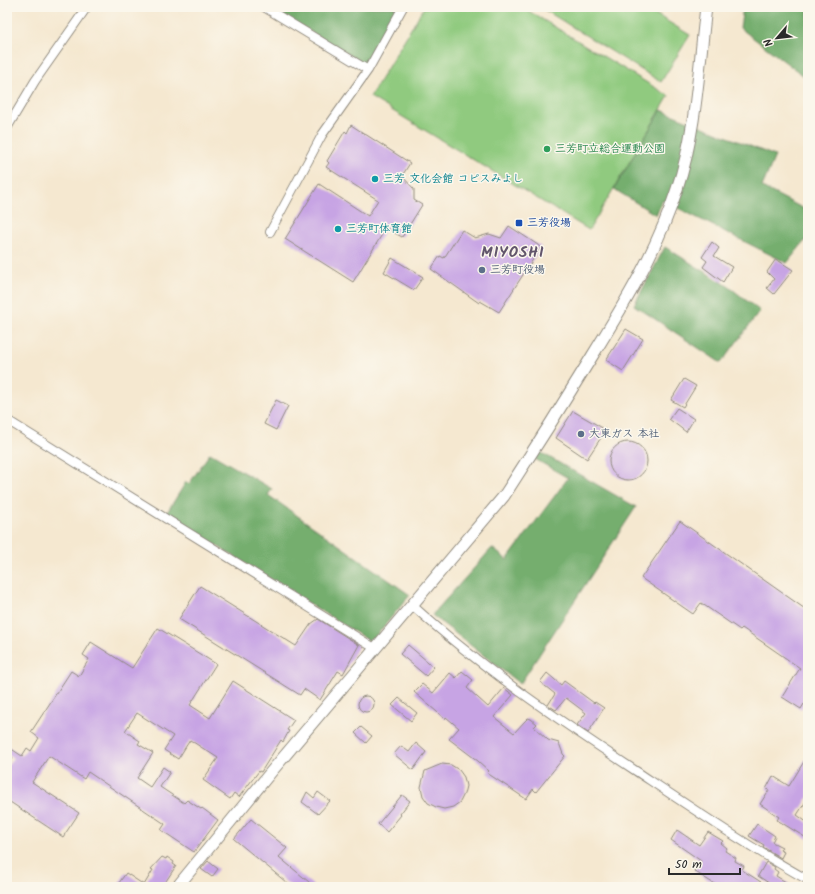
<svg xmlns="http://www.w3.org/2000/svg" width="815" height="894" viewBox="0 0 815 894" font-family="Kalam,'Klee One',sans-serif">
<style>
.green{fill:#90ca7f;stroke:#5e7a55}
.forest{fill:#74ae6e;stroke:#506c4c}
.building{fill:#c7a4e4}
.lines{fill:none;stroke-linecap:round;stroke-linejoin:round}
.street-casing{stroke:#908a7e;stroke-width:10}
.secondary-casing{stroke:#908a7e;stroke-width:13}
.street{stroke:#fff;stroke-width:8}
.secondary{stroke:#fff;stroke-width:11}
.leisure-dot{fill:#2e9e5b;stroke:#fbf7ec;stroke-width:1.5}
.culture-dot{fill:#0f9aa8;stroke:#fbf7ec;stroke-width:1.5}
.transit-dot{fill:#1a4fb4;stroke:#fbf7ec;stroke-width:1.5}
.service-dot{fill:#5c6f8a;stroke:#fbf7ec;stroke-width:1.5}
.labels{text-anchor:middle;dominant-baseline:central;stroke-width:3;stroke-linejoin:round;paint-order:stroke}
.leisure-label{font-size:11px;font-weight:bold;fill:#27864d;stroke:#fbf7ec;text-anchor:start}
.culture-label{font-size:11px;font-weight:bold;fill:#0d838f;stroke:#fbf7ec;text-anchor:start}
.transit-label{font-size:11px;font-weight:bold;fill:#164399;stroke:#fbf7ec;text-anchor:start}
.service-label{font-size:11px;font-weight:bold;fill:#4e5e75;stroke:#fbf7ec;text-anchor:start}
.district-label{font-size:15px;font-weight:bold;letter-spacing:1px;fill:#62556c;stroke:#fbf7ec}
</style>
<rect width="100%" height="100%" fill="#fbf7ec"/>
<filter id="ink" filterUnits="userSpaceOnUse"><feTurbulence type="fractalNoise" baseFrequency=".025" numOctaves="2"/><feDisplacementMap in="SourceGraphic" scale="8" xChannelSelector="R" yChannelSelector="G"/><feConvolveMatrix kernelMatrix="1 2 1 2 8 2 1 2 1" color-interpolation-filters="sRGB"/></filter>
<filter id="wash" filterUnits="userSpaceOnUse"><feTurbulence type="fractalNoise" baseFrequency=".012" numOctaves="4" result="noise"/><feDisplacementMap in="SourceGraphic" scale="16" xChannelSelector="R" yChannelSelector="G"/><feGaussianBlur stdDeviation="0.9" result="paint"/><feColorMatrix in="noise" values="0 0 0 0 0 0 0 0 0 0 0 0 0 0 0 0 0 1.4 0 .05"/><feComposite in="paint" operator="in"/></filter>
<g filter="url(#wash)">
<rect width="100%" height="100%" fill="#f5e8d0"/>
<path class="green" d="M424 7H522L669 96 589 230 370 97Z
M540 7H644L690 35 661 82Z"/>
<path class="forest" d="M269 7H399L366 65Z
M743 7H808V79L740 28Z
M661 110 775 156 762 187 808 211V237L787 263 662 200 656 215 614 189Z
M665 247 728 286 760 311 721 363 634 305Z
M540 452 636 507 520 684 432 615 492 548 507 560 568 478 535 459Z
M210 453 272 489 268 495 410 595 371 642 166 514 186 482 189 484Z"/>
<g id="blocks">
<path class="building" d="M351 125 410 163 402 176 414 189V200L422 205 402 237 386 228 353 282 285 239 319 184 368 216 378 200 326 167 329 163 327 161 345 131 347 133Z
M509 226 541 247 499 312 480 301 479 303 431 269 440 256 444 258 462 230 475 238 489 234 501 238Z
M712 242 719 248 714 256 732 267 723 282 703 267 707 261 702 257Z
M392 258 423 277 414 290 384 272Z
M776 259 793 270 774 294 767 288 774 279 767 272Z
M626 329 643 339 623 371 606 360Z
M684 379 696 386 683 407 671 400Z
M276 400 288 406 276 430 264 424Z
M677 408 694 419 686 432 669 419Z
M573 411 606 430 587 459 556 438Z
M609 461a19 19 0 1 1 38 0a19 19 0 1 1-38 0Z
M680 521 808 611V707L804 704 801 709 782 697 800 668 742 628 740 630 701 603 693 614 641 578Z
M200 586 296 646 311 624 318 619 359 645 343 674 338 671 320 700 304 689 300 695 179 619Z
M158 628 216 664 190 705 210 718 233 681 294 720 287 730 289 731 283 742 281 740 261 772 259 771 239 797 234 793 230 799 203 780 218 758 190 740 178 759 164 750 173 736 137 713 125 731 140 741 138 744 153 753 137 778 150 787 163 767 170 772 160 787 184 803 187 800 201 809 202 808 218 820 194 852 161 830 165 824 88 772 84 779 49 756 32 782 79 813 63 837 7 800V767L13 758 7 754V746L22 756 27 748 31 751 39 738 31 732 71 671 79 676 89 659 83 655 91 642 132 668Z
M408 645 434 667 426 676 400 654Z
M462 671 473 680 467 688 488 707 504 688 513 695 494 717 514 733 525 721 528 718 531 719 537 724 534 727 548 740 559 743 563 754 565 756 536 792 533 789 526 799 487 773 489 771 478 761 449 739 459 728 446 717 445 719 414 692 422 684 433 693 450 673 456 678Z
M547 673 561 685 564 681 594 703 595 702 604 708 588 733 577 725 586 713 566 698 556 710 548 705 555 694 540 682Z
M358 704a8 8 0 1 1 16 0a8 8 0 1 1-16 0Z
M399 698 417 713 411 721 392 705Z
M361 727 372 736 366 743 355 733Z
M416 743 426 752 413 770 394 754 401 746 409 752Z
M808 755V798L797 815 808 823V839L777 820 779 817 760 804 769 790 766 789 773 776 789 786Z
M442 764 451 765 459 770 464 777 466 786 464 794 460 802 453 807 444 809 436 807 428 803 423 796 421 787 425 771Z
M307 792 314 798 318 792 330 801 318 814 302 802Z
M402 795 410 801 400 814 401 815 387 832 378 824Z
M251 819 287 848 279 857 315 887H292L234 839Z
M757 824 775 836 772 842 782 847 780 850 784 852 781 858 763 847 764 845 749 836Z
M677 830 699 845 708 832 723 841 721 843 727 848 725 851 736 858 735 861 744 866 742 870 761 882 758 887H719L694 871 701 861 671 840Z
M162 857 166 859 167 857 174 862 173 864 176 866 162 887H116L126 873 144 885 153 870 151 869Z
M208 861 218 869 212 877 201 869Z
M766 862 775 867 774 869 778 872 776 876 794 887H775L758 876Z"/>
</g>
</g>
<g filter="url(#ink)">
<use href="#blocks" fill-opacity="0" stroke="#908a7e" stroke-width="1"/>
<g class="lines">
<defs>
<path id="street" d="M264 7 368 70
M7 128 35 81 87 7
M270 232 322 135 368 70 403 7
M7 420 376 649
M412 605C481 668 559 720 636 771 693 809 749 847 808 880"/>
<path id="secondary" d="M177 887 271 772 504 496C534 450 563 404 591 358 625 303 657 251 677 189 696 134 699 65 706 7"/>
</defs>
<use href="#street" class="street-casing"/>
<use href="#secondary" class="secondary-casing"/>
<use href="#street" class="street"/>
<use href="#secondary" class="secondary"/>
</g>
</g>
<circle class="leisure-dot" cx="547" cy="149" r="4"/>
<g class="culture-dot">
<circle cx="375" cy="179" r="4"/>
<circle cx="338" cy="229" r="4"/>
</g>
<rect class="transit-dot" x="515" y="219" width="8" height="8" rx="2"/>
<g class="service-dot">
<circle cx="482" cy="270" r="4"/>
<circle cx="581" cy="434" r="4"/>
</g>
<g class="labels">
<g class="leisure-label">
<text x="555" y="149">三芳町立総合運動公園</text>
</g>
<g class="culture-label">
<text x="383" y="179">三芳 文化会館 コピスみよし</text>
<text x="346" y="229">三芳町体育館</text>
</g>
<g class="transit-label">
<text x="527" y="223">三芳役場</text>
</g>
<g class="service-label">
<text x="490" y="270">三芳町役場</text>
<text x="589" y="434">大東ガス 本社</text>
</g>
<g class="district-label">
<text x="513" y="253">MIYOSHI</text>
</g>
</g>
<rect width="815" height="894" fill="none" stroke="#fbf7ec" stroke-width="24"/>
<g transform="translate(777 38) rotate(242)" stroke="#fbf7ec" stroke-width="3" paint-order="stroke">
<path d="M0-3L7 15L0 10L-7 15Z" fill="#2b2b2b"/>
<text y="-6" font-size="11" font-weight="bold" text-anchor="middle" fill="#2b2b2b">N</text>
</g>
<path d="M669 868v6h71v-6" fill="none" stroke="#2b2b2b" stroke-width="2"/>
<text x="675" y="868" font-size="12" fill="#2b2b2b" stroke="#fbf7ec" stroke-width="3" paint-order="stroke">50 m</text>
</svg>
